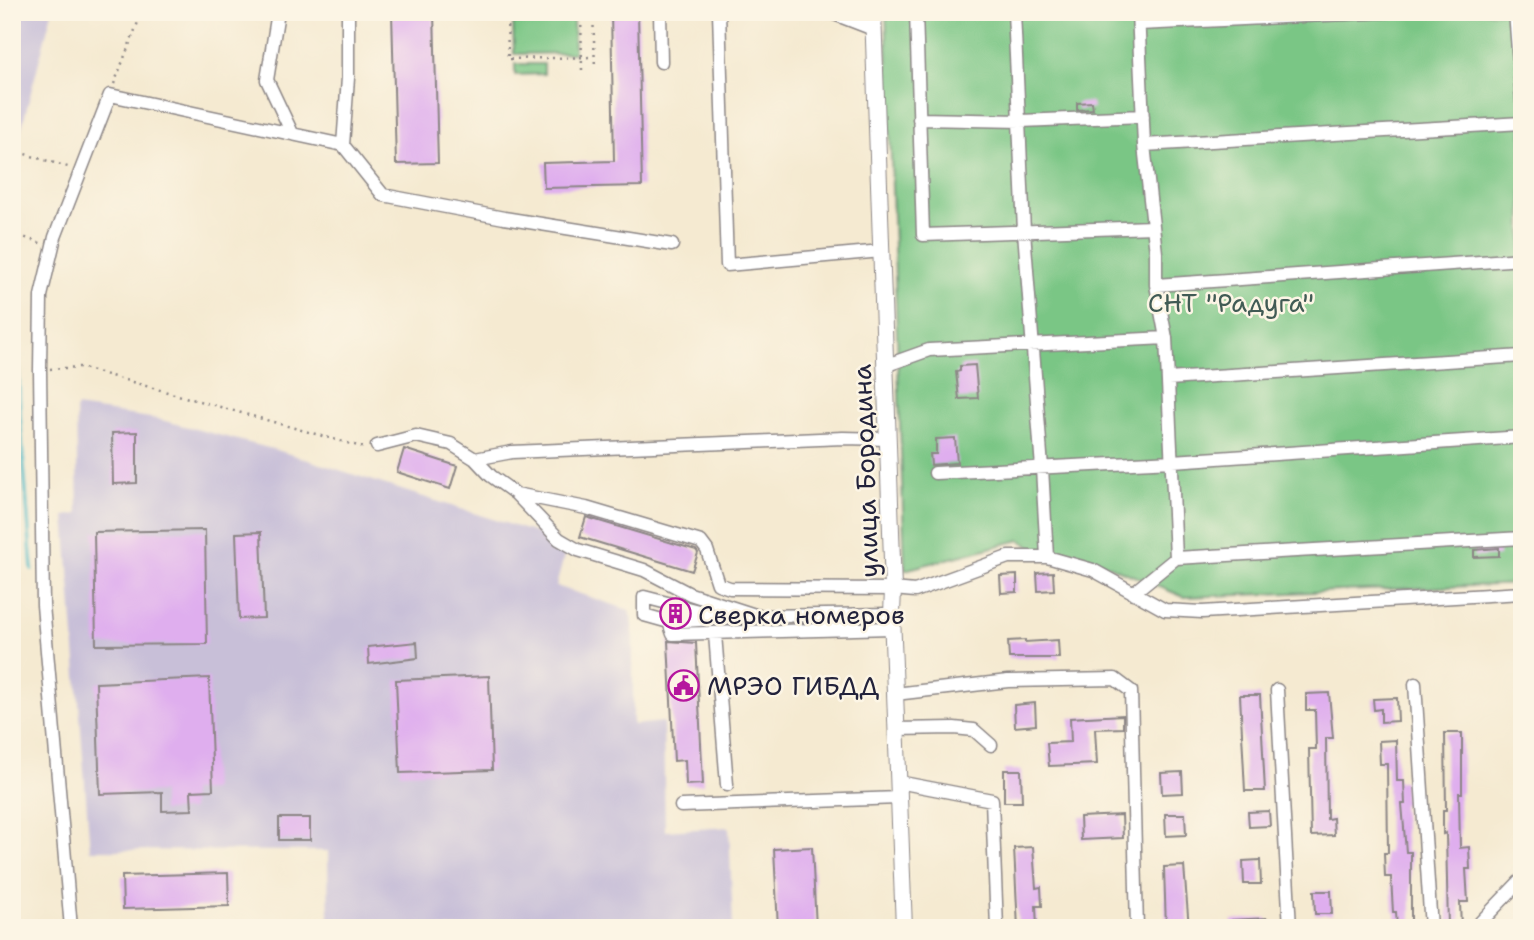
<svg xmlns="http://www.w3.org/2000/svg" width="1534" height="940" viewBox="0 0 1534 940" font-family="'Shantell Sans',sans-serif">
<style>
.industrial{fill:#c8bfd8}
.green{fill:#7ac685;stroke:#4e7460;stroke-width:2}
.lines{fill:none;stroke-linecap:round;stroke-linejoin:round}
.stream{stroke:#4dbac6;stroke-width:3.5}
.building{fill:#dfaeee}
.minor-casing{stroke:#8c8686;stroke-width:15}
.major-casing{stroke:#8c8686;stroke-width:18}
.path{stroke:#8c8686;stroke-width:2.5;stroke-dasharray:2 5;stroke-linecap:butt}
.minor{stroke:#fff;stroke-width:12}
.major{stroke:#fff;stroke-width:16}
.labels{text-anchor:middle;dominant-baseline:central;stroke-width:5;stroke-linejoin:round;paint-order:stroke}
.park-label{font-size:26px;fill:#415b55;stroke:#fcf5e5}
.street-label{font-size:26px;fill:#22223b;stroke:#fcf5e5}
.poi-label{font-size:26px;fill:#22223b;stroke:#fcf5e5;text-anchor:start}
</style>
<rect width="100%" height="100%" fill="#fcf5e5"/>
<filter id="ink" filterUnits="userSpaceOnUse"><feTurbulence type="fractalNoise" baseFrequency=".0143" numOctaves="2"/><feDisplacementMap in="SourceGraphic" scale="14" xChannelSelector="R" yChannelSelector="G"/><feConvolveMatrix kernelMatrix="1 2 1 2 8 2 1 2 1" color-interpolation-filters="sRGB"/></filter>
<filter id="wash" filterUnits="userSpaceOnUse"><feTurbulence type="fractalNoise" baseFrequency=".00686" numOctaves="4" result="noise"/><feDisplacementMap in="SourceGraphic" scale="28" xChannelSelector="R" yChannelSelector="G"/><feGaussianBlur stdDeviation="1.57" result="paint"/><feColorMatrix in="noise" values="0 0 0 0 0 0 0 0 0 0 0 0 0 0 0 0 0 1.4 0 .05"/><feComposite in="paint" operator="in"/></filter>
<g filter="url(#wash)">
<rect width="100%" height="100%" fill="#f5ead1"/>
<path class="industrial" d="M12 12H52L16 149 12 154Z
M76 407 157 419 280 451 539 534 567 546 556 586 629 610 633 625V725L663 722 665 831 729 827 733 928H329L328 851 90 850 65 516 78 514Z"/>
<path class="green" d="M886 12H1522V584L1184 597 1095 560 1041 553 1020 540 905 570Z
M573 19 574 53 514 54 513 20Z
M515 64H544V74L515 75Z"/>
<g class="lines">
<path class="stream" d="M12 299 16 309 20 416 32 569"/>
</g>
<g id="blocks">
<path class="building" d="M392 12H434L438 163 396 164Z
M611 12H638L642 186 544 188 543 163 614 161Z
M1092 102 1093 109 1077 110V103Z
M975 365 978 398 959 399 956 372 960 371V366Z
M137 432V483L113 484 112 433Z
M955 438 957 463 931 465 930 454H936V439Z
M404 449 457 466 450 489 397 472Z
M586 517 696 550 698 553 692 571 580 537Z
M205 530 207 644 96 645 94 532Z
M261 532 264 618 239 619 236 533Z
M1499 548V556L1474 557V550Z
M1053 572 1054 590 1038 591 1037 573Z
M1017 575V592L1001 593 1000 576Z
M1025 640V642L1058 640 1059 658H1009L1008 641Z
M668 641 696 643 703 784 686 785 685 760 674 761Z
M417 642 418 658 369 664 368 647Z
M489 676 492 770 400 773 396 680Z
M209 678 213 790 191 791 192 810 162 811V792L100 794 96 683Z
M1329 693 1333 738H1326L1327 819 1333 818 1334 835 1311 836 1309 749H1316L1315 710H1306V694Z
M1240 695H1260L1265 791H1245Z
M1397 698 1398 721 1381 722V709L1374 710 1373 699Z
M1035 703 1036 725 1015 727 1014 705Z
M1123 715V728L1095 729 1097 764 1049 766 1047 743 1071 742 1070 718Z
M1445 733H1462V793H1459L1460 848 1469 847 1470 869H1466L1468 902H1460L1461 928H1448L1446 833 1443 834V810H1446Z
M1396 740 1397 781H1404L1405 804H1402L1406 852H1411V928H1397L1396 912H1393L1391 877H1385L1384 853H1388L1387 764H1380L1379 741Z
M1004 770H1021L1022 802H1004Z
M1182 772 1183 793 1162 794 1161 773Z
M1269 811 1270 826 1249 827 1248 812Z
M1165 814H1185L1186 835 1166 836Z
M1122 815 1123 838 1081 840 1080 817Z
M279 818H310V840H279Z
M812 847 816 928H778L774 849Z
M1033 847 1036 888 1041 887 1042 906H1036L1037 928H1018L1014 848Z
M1260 860 1261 884H1244L1243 861Z
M1184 866 1189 928H1166L1164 867Z
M228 873 229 906 123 909 122 876Z
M1314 891H1331L1332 914H1315Z
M1267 918V928H1232V920Z"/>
</g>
</g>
<g filter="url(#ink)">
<use href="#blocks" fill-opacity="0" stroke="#8c8686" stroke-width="2"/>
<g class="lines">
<defs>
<path id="minor" d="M278 12 267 80 292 133
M660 12 661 62
M719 12 727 265 882 251
M829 12 873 29
M916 12 923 235 1153 227
M1014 12 1024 231 1042 468 1047 557
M1138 12 1144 145 1156 253V285L1166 338 1176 558
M1515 12 1522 102
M1139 24 1387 12
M919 119 1021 121 1143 116
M343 145 348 78V12
M1144 145 1522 123
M1156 285 1522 259
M887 365 929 350 1166 338
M1168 379 1522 356
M377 446 416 436 451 444 475 459 512 452 843 438 888 439
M475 459 491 476 516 494
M935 473 1173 461 1522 437
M1133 593 1176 558 1522 538
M892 614 758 616 669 622 673 634 892 628
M758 616 690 594 644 570 578 550 559 539 516 494 586 508 701 542 707 550 718 584 730 588 893 589 915 591 1008 557H1047L1093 570 1165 610 1202 612 1522 593
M669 622 644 615V597L714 615
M715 634 727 785
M1415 684 1431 928
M1277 690 1290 928
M895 694 1008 681 1115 679 1131 691 1137 928
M896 729 954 728 974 730 991 745
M898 782 992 800 997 928
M681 806 899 798
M71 928 43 605 40 370 41 296 55 237 110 95 343 145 383 195 504 218 672 245
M1475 928 1522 879"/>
<path id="major" d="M873 12 893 589 892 614 904 928"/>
</defs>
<use href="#minor" class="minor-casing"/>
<use href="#major" class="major-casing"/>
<path class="path" d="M507 12 508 59 594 57
M519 12V19L570 18 569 12
M581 12 582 71
M593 12 595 68
M114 84 142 12
M12 150 71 168
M12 233 43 244
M50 369 79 367 365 448"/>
<use href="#minor" class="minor"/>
<use href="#major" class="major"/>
</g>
</g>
<defs>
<symbol id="building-ring" viewBox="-11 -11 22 22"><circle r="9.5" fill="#fcf5e5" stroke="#b5179e" stroke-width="1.5"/><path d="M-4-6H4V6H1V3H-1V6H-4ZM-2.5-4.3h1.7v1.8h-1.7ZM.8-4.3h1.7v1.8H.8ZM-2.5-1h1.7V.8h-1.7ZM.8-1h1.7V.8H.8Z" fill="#b5179e"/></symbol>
<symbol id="civic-ring" viewBox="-11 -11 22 22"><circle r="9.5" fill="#fcf5e5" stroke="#b5179e" stroke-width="1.5"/><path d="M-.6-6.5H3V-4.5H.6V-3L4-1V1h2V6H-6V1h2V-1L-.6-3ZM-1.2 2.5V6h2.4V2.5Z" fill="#b5179e"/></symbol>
</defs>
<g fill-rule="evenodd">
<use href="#building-ring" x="658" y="596" width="35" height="35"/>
<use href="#civic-ring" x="666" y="668" width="35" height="35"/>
</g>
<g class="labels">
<g class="park-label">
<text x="1231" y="302">СНТ "Радуга"</text>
</g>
<g class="street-label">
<text transform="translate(865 471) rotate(-92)">улица Бородина</text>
</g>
<g class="poi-label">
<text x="698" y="614">Сверка номеров</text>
<text x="707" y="685">МРЭО ГИБДД</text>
</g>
</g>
<rect width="1534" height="940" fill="none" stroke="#fcf5e5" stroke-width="42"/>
</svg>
